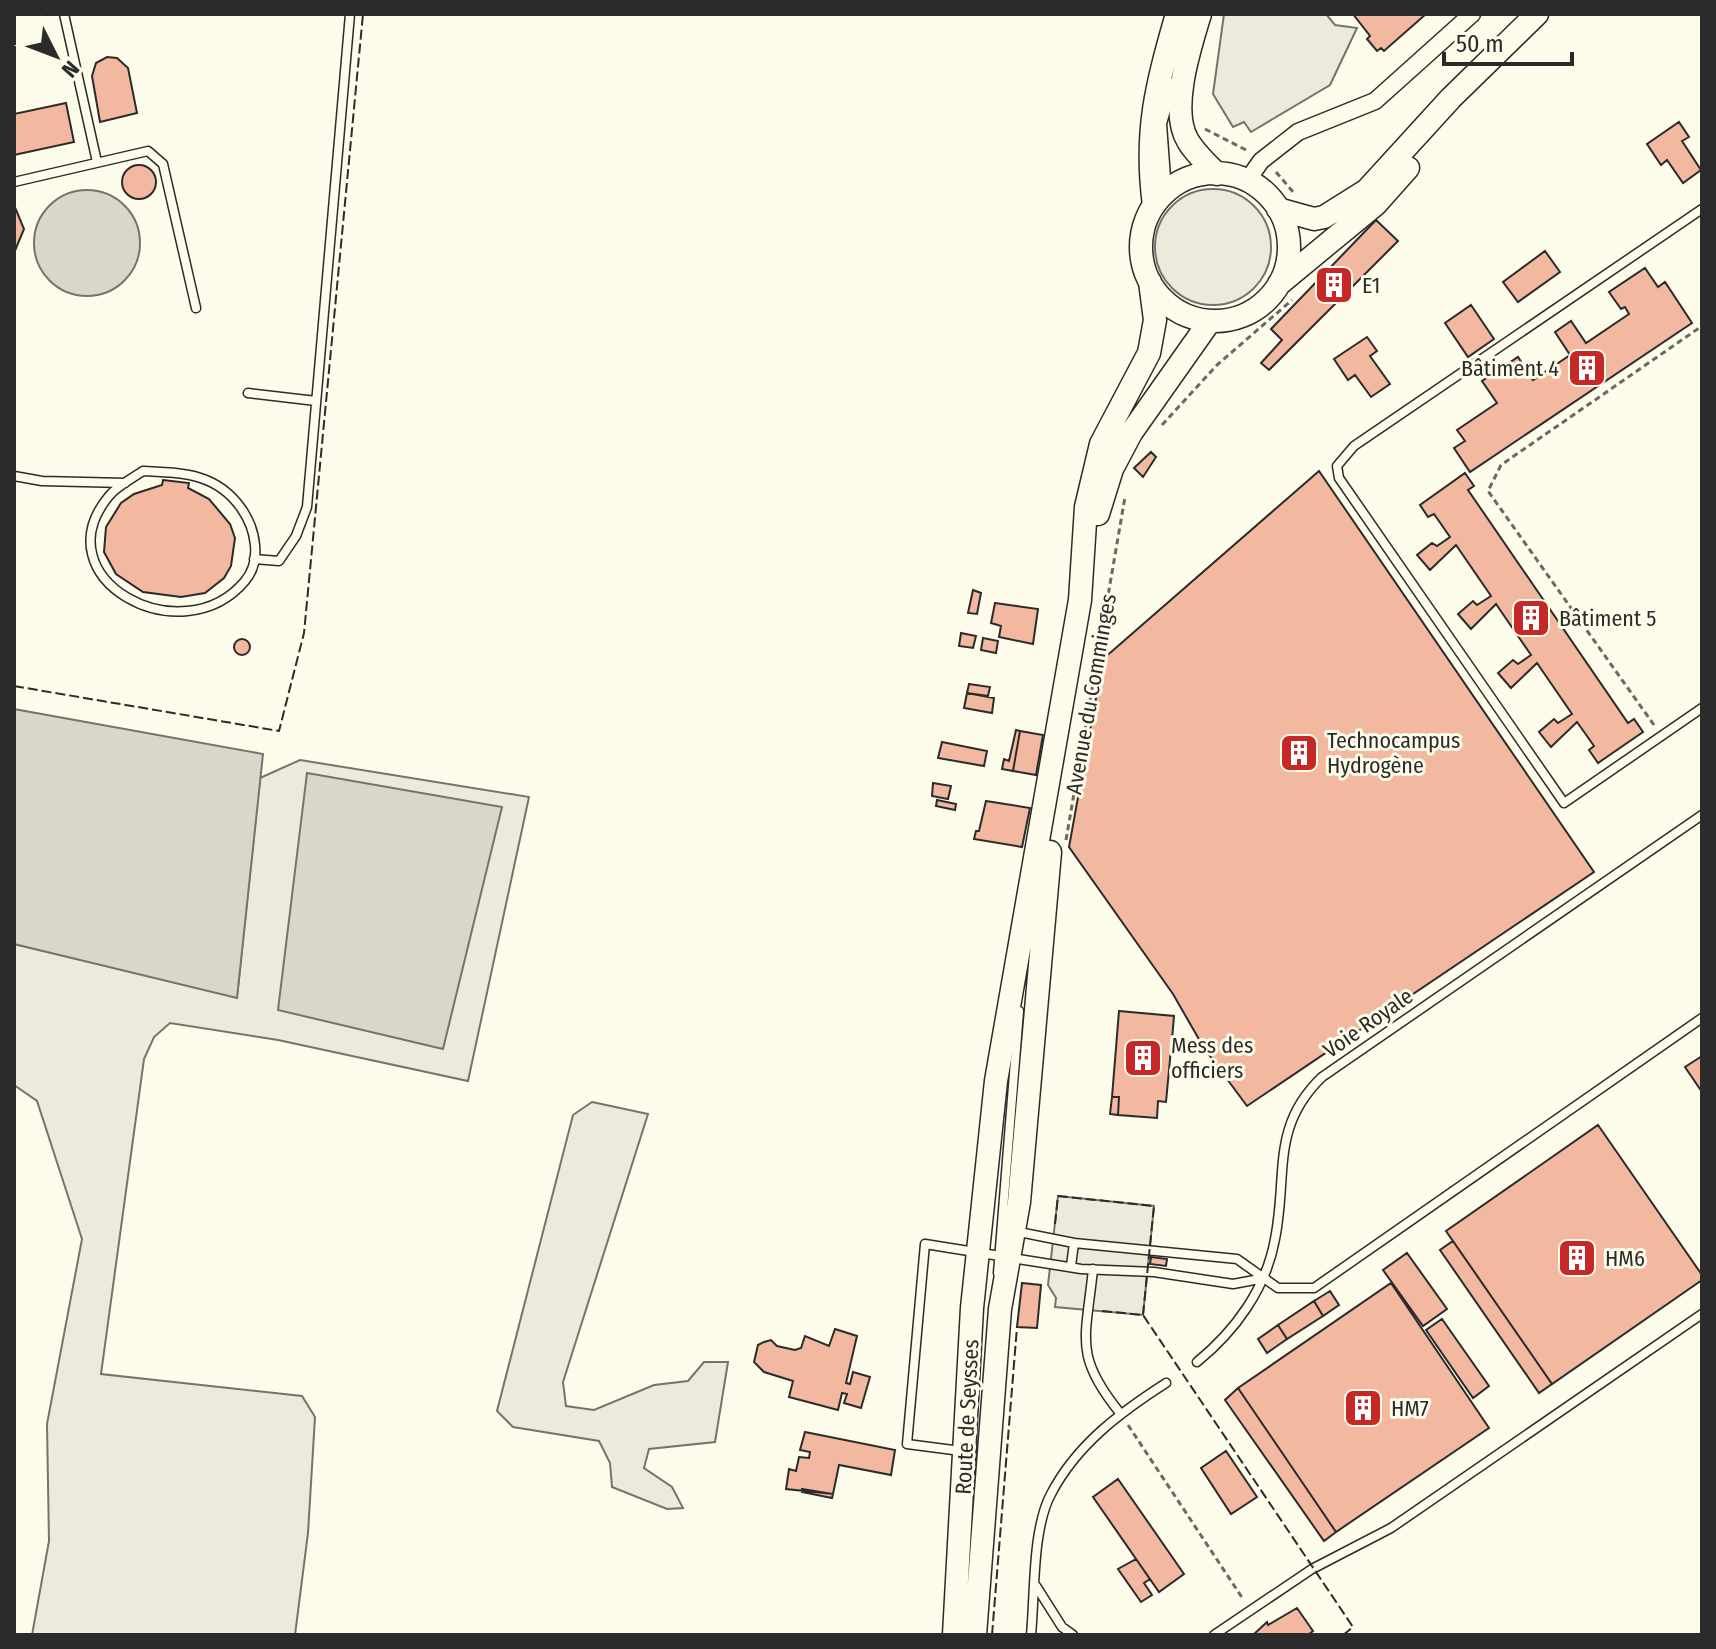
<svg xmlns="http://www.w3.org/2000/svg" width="1716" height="1649" viewBox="0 0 1716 1649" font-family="'Fira Sans Condensed',sans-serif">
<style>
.green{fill:#ecebdb;stroke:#74746e;stroke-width:2}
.parking{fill:#eceadb;stroke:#74746e;stroke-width:2}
.water{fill:#d8d7c9;stroke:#74746e;stroke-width:2}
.building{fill:#f2b8a0;stroke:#2b2b2b;stroke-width:2}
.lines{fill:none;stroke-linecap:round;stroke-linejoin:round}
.lane-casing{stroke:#2b2b2b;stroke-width:11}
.street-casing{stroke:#2b2b2b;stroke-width:19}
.secondary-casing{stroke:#2b2b2b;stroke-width:25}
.path{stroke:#6a6964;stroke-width:3;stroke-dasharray:6 4;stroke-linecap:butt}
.lane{stroke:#fdfbea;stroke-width:8}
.street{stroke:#fdfbea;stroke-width:16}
.secondary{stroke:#fdfbea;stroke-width:22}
.fence{stroke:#2b2b2b;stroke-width:2;stroke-dasharray:10 4;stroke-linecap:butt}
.labels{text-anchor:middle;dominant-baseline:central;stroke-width:6;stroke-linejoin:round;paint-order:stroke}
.poi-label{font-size:22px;fill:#2b2b2b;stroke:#fdfbea;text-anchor:start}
.street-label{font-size:22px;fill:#2b2b2b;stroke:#fdfbea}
</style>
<rect width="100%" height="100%" fill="#fdfbea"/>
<path class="green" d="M1155 247a58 58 0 1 1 116 0a58 58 0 1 1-116 0Z
M300 760 529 797 468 1081 278 1040 170 1023 154 1037 144 1059 101 1374 302 1396 315 1417 308 1533 295 1635H32L49 1541 47 1424 82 1239 37 1101 14 1085V944L237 997 260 778Z
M592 1102 648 1114 563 1382 566 1406 594 1410 654 1385 688 1381 704 1362H728L715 1442 649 1449 644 1468 672 1487 683 1508 667 1509 612 1487 610 1463 599 1441 513 1427 497 1411 573 1115Z"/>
<path class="parking" d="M1224 14H1326L1335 25 1357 28 1330 85 1251 132 1244 122 1233 127 1213 94Z
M1058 1196 1154 1206 1143 1315 1055 1307 1056 1298 1048 1285Z"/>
<path class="water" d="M34 243a53 53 0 1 1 106 0a53 53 0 1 1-106 0Z
M14 709 263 754 237 998 14 944Z
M307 773 502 807 443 1049 278 1010Z"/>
<path class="building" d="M1353 14H1426L1384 51 1381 48 1377 51 1367 39 1370 36Z
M107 57 117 58 128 68 137 113 100 122 92 76 96 63Z
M66 103 74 142 14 155V114Z
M1679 122 1689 137 1682 141 1701 170 1683 183 1667 160 1661 165 1647 144Z
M122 182a17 17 0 1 1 34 0a17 17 0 1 1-34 0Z
M14 205 24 229 14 253Z
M1376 220 1398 241 1269 370 1261 363 1282 340 1271 329Z
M1545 251 1560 272 1518 302 1503 282Z
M1645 268 1658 287 1665 282 1692 323 1470 472 1454 448 1465 441 1457 430 1497 403 1482 381 1518 357 1533 380 1570 355 1555 332 1571 321 1586 343 1629 314 1625 307 1621 309 1609 292Z
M1471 305 1494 339 1468 357 1445 323Z
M1367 337 1377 351 1370 356 1390 384 1371 397 1355 375 1348 380 1334 359Z
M1151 452 1156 457 1143 477 1134 468Z
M1319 471 1594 872 1247 1106 1204 1048 1173 994 1069 847 1103 659Z
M1465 473 1474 486 1468 490 1628 723 1634 719 1643 732 1598 763 1589 750 1594 746 1577 722 1551 747 1539 732 1554 719 1558 723 1572 714 1537 663 1511 688 1498 673 1513 660 1518 664 1531 655 1496 604 1471 629 1458 614 1473 601 1477 605 1491 596 1456 545 1430 570 1417 555 1432 543 1437 546 1450 537 1434 514 1428 517 1420 505Z
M163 480 189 483 188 488 209 499 230 524 235 538 231 566 224 578 205 593 181 597 143 592 116 574 104 552 106 527 121 503 134 494 162 485Z
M973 590 981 593 977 614 968 613Z
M995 603 1038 609 1033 644 999 637 1001 626 991 623Z
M961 633 976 636 973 648 959 646Z
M983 638 998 641 996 653 981 650Z
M234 647a8 8 0 1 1 16 0a8 8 0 1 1-16 0Z
M969 684 990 687 988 696 967 693Z
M967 693 994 698 992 713 964 708Z
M1016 730 1020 731 1013 771 1002 769 1004 759 1009 761Z
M1020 731 1043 735 1036 775 1013 771Z
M942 742 987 751 984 766 938 758Z
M933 783 951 786 948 799 932 796Z
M937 800 956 804 955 810 936 806Z
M986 801 1030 808 1022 847 974 839 976 831H979Z
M1119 1011 1174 1016 1172 1040H1177L1176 1050 1171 1049 1166 1102 1158 1101 1157 1118 1118 1115 1119 1097H1112Z
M1702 1056V1092L1685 1067Z
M1112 1097H1119L1118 1115 1110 1114Z
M1598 1125 1702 1275V1280L1552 1384 1446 1231Z
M1453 1241 1552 1384 1539 1393 1440 1250Z
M1407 1253 1447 1309 1423 1326 1383 1270Z
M1151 1257 1167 1259 1166 1266 1150 1264Z
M1022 1283 1041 1285 1037 1328 1017 1327Z
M1391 1283 1489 1428 1336 1532 1238 1388Z
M1330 1291 1339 1305 1323 1316 1314 1301Z
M1314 1301 1323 1316 1287 1339 1278 1325Z
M1442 1319 1489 1386 1473 1398 1426 1330Z
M1278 1325 1287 1339 1267 1353 1258 1339Z
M835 1329 857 1336 846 1383 850 1384 853 1372 870 1377 861 1408 844 1403 847 1394 842 1393 838 1410 789 1397 793 1381 764 1372 754 1362 758 1345 764 1342 771 1340 777 1346 795 1350 801 1348 805 1336 829 1346Z
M1238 1388 1336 1532 1324 1541 1225 1400Z
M805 1432 895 1450 891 1475 839 1465 833 1494 786 1489 789 1469 796 1471 799 1457 809 1458 810 1452 800 1450Z
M1226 1451 1257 1497 1231 1514 1201 1468Z
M1118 1479 1184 1574 1159 1592 1093 1497Z
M802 1489 833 1494 832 1498 802 1492Z
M1136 1559 1150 1579 1144 1583 1152 1595 1141 1602 1118 1569Z
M1297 1608 1313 1631 1308 1635H1253L1267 1622 1268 1625Z"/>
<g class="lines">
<defs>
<path id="lane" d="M64 14 97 162
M14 182 148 151 163 164 196 308
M1167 191 1162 124 1174 82
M1702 209 1354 446 1337 466 1339 478 1564 803 1702 708
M248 393 316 401
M143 471C183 473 216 473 241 508 256 529 262 561 245 581 182 656 40 579 109 496 117 486 133 478 143 471Z
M14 476 42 481 125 483
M254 559 279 561 296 536 307 507 350 14
M1014 1231 1074 1243
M1071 1266 1074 1243 1237 1259 1278 1288H1314L1702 1018
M1093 1269C1086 1339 1073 1355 1120 1413
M998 1273 1019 1011
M1197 1362C1235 1331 1266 1289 1275 1239 1288 1175 1270 1127 1322 1077L1702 815
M961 1451 907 1444 925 1244 1081 1269 1154 1272 1233 1284 1265 1278
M1036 1586 1062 1627 1073 1635
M1031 1635C1035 1595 1032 1529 1051 1494 1077 1444 1121 1412 1166 1383
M1214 1635 1312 1569 1391 1528 1702 1314"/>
<path id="street" d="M1247 181 1261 161 1298 132 1375 101 1472 14"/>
<path id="secondary" d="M1200 14C1190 47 1169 110 1188 141 1195 153 1207 164 1217 174
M1141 247a74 74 0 1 1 148 0a74 74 0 1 1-148 0Z
M1154 205C1144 131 1157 84 1177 14
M1278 209 1314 219 1324 217 1367 190 1451 98 1537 14
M1279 284 1376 204 1408 168
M1098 514 1112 469 1131 433 1210 321
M954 1635 972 1308 996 1081 1080 600 1086 507 1101 444 1149 353 1155 320 1150 282
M975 1635 1000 1309 1019 1202 1050 852"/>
</defs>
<use href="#lane" class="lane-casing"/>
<use href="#street" class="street-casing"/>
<use href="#secondary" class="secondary-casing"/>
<path class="path" d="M1205 129 1248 151
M1276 172 1294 193
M1162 425 1217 365 1292 300
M1654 725 1488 491 1501 465 1702 326
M1066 840 1125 497
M1128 1425 1243 1599"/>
<use href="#lane" class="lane"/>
<use href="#street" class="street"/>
<use href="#secondary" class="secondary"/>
<path class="fence" d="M14 686 279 731 304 633 363 14
M1055 1224 1058 1196 1154 1206 1143 1315
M1102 1311 1143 1315 1353 1627 1343 1635
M992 1635 1017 1327"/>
</g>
<defs>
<symbol id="building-square" viewBox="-11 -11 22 22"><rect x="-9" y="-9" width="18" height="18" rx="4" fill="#c62828" stroke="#fdfbea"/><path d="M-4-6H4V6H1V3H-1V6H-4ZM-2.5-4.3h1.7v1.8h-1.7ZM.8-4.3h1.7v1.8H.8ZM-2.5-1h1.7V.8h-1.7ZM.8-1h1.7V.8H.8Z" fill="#fff"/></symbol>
</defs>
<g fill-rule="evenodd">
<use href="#building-square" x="1312" y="263" width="44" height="44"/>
<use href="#building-square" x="1565" y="346" width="44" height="44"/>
<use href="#building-square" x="1509" y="596" width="44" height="44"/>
<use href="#building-square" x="1277" y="731" width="44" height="44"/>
<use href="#building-square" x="1121" y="1036" width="44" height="44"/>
<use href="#building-square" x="1555" y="1236" width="44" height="44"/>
<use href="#building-square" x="1341" y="1386" width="44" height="44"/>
</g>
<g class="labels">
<g class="poi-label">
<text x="1362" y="285">E1</text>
<text x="1559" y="368" text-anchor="end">Bâtiment 4</text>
<text x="1559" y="618">Bâtiment 5</text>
<text x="1327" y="740">Technocampus<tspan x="1327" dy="25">Hydrogène</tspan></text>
<text x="1171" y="1045">Mess des<tspan x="1171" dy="25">officiers</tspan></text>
<text x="1605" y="1258">HM6</text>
<text x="1391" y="1408">HM7</text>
</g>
<g class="street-label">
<text transform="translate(1091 694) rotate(-80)">Avenue du Comminges</text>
<text transform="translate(1368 1023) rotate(-35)">Voie Royale</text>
<text transform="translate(967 1417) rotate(-87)">Route de Seysses</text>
</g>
</g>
<rect width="1716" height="1649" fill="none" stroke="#2b2b2b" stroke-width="32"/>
<g transform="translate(56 56) rotate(132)" stroke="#fdfbea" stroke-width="6" paint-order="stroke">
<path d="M0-6L14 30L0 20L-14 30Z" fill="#2b2b2b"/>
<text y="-12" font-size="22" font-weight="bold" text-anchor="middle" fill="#2b2b2b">N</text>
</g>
<path d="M1444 52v12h128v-12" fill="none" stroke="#2b2b2b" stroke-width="4"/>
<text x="1456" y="52" font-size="24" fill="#2b2b2b" stroke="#fdfbea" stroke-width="6" paint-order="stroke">50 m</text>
</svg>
